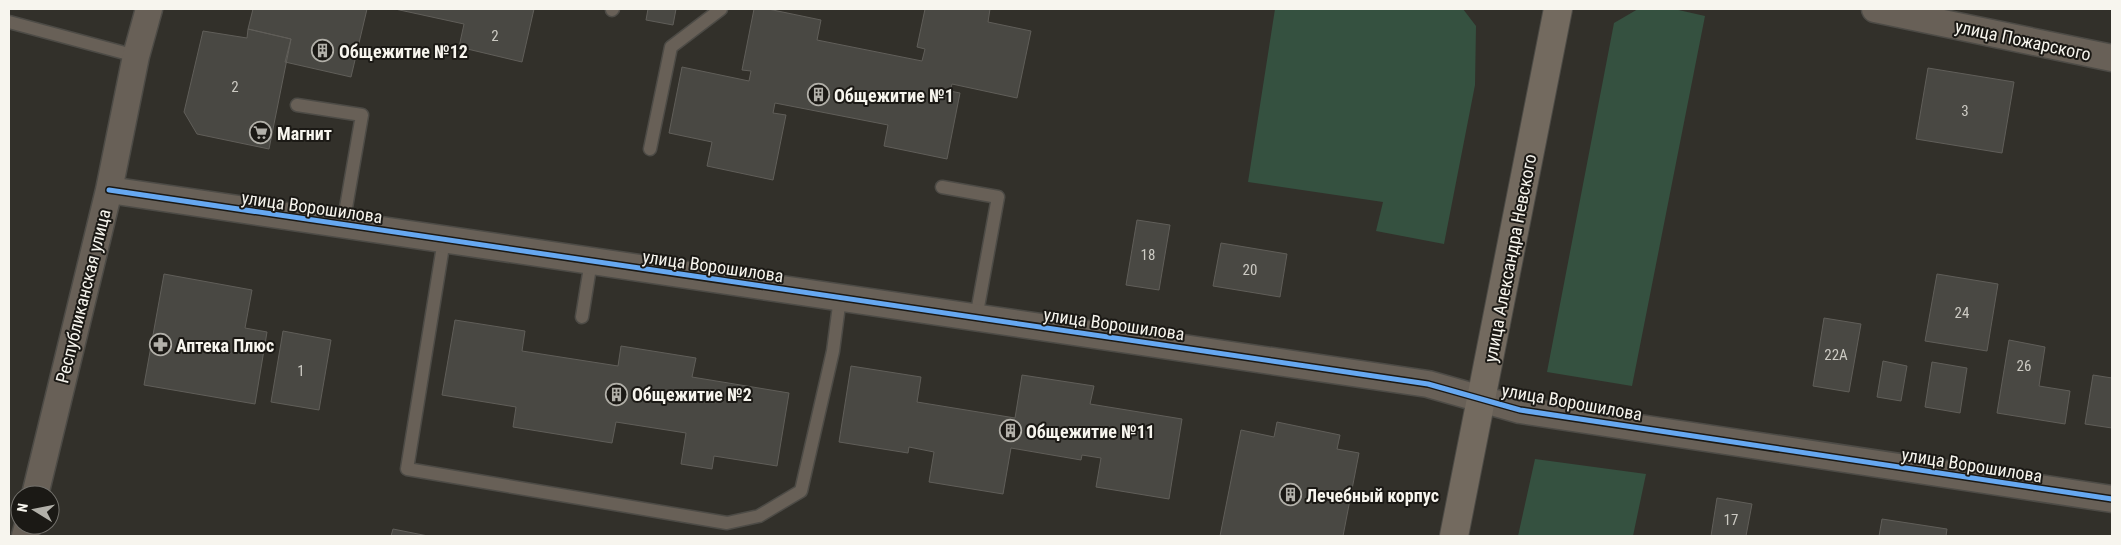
<svg xmlns="http://www.w3.org/2000/svg" width="2121" height="545" viewBox="0 0 2121 545" font-family="'Roboto Condensed',sans-serif">
<style>
.green{fill:#355140}
.building{fill:#494843;stroke:#605e59}
.lines{fill:none;stroke-linecap:round;stroke-linejoin:round}
.service-casing{stroke:#4d4b46;stroke-width:15}
.minor-casing{stroke:#4d4b46;stroke-width:29}
.secondary-casing{stroke:#4d4b46;stroke-width:30}
.service{stroke:#686057;stroke-width:12}
.minor{stroke:#686057;stroke-width:26}
.secondary{stroke:#736a5f;stroke-width:28}
.cycleway-casing{stroke:#1b1915;stroke-width:8}
.cycleway{stroke:#66a8f1;stroke-width:5}
.labels{text-anchor:middle;dominant-baseline:central;stroke-width:4;stroke-linejoin:round;paint-order:stroke}
.number-label{font-size:15px;fill:#cccac3}
.street-label{font-size:18px;fill:#f7f5ee;stroke:#1b1915}
.poi-label{font-size:18px;font-weight:bold;fill:#f7f5ee;stroke:#1b1915;text-anchor:start}
</style>
<rect width="100%" height="100%" fill="#32302a"/>
<path class="green" d="M1275 9H1463L1476 26 1475 85 1444 244 1376 231 1383 202 1248 182Z
M1638 9H1674L1705 16 1632 386 1547 372 1614 23Z
M1535 459 1646 474 1633 536H1518Z"/>
<path class="building" d="M253 9H367L351 77 285 62 291 39 248 29Z
M395 9H534L522 62 459 47 464 24Z
M648 9H676L673 25 646 20Z
M754 9H768L821 20 817 40 922 61 925 49 917 47 925 9H990L988 22 1031 31 1017 98 952 84 950 91 960 93 947 159 884 146 888 125 775 103 773 113 786 115 773 180 707 166 712 142 669 133 682 67 749 81 751 71 742 70Z
M248 29 291 39 269 149 197 134 184 112 203 31 247 38Z
M1928 68 2014 82 2002 153 1916 139Z
M1137 220 1170 225 1159 290 1126 285Z
M1221 243 1287 254 1280 297 1213 286Z
M164 274 252 290 245 328 267 332 255 404 144 385Z
M1937 274 1998 284 1987 351 1925 341Z
M1824 318 1861 324 1849 392 1813 386Z
M455 320 525 331 522 351 618 366 621 346 696 358 692 377 789 393 777 466 714 456 712 469 681 464 686 433 616 422 612 443 513 427 516 407 442 395Z
M283 331 331 340 319 410 271 402Z
M2009 340 2045 347 2039 386 2070 391 2065 424 1997 413Z
M1883 361 1907 366 1901 401 1877 397Z
M1932 362 1967 368 1960 413 1925 407Z
M851 366 921 377 917 402 1015 418 1022 375 1094 386 1090 404 1182 419 1169 499 1096 487 1101 458 1082 455 1081 460 1011 448 1003 494 929 482 934 452 909 447 908 453 839 442Z
M2093 375 2112 378V428L2085 424Z
M1277 422 1340 435 1337 449 1359 453 1343 536H1220L1241 430 1274 437Z
M1717 498 1752 504 1746 536H1711Z
M1882 519 1947 529 1946 536H1879Z
M393 529 428 536H391Z"/>
<g class="lines">
<defs>
<path id="service" d="M612 10 613 9
M9 22 136 56
M297 105 362 115 343 225
M650 149 671 47 721 9
M942 187 998 197 976 318
M444 240 407 469 727 523 759 516 801 491 833 351 840 298
M582 317 591 261"/>
<path id="minor" d="M1875 9 2112 58
M109 190 1428 384 1520 410 2112 499
M35 495 109 190 136 56 149 9
M25 536 28 525"/>
<path id="secondary" d="M1454 536 1558 9"/>
</defs>
<use href="#service" class="service-casing"/>
<use href="#minor" class="minor-casing"/>
<use href="#secondary" class="secondary-casing"/>
<use href="#service" class="service"/>
<use href="#minor" class="minor"/>
<use href="#secondary" class="secondary"/>
<defs>
<path id="cycleway" d="M109 190 1428 384 1520 410 2112 499"/>
</defs>
<use href="#cycleway" class="cycleway-casing"/>
<use href="#cycleway" class="cycleway"/>
</g>
<defs>
<symbol id="building-ring" viewBox="-11 -11 22 22"><circle r="9.5" fill="#1b1915" stroke="#b2b0a9" stroke-width="1.5"/><path d="M-4-6H4V6H1V3H-1V6H-4ZM-2.5-4.3h1.7v1.8h-1.7ZM.8-4.3h1.7v1.8H.8ZM-2.5-1h1.7V.8h-1.7ZM.8-1h1.7V.8H.8Z" fill="#b2b0a9"/></symbol>
<symbol id="supermarket-ring" viewBox="-11 -11 22 22"><circle r="9.5" fill="#1b1915" stroke="#b2b0a9" stroke-width="1.5"/><path d="M-6-5.5h2.5l.6 2H6L4.5 2H-2.5L-4.4-4H-6ZM-1.5 3.2a1.3 1.3 0 1 0 .1 0ZM3 3.2a1.3 1.3 0 1 0 .1 0Z" fill="#b2b0a9"/></symbol>
<symbol id="pharmacy-ring" viewBox="-11 -11 22 22"><circle r="9.5" fill="#1b1915" stroke="#b2b0a9" stroke-width="1.5"/><path d="M-2-6h4v4h4v4h-4v4h-4v-4h-4v-4h4Z" fill="#b2b0a9"/></symbol>
</defs>
<g fill-rule="evenodd">
<use href="#building-ring" x="310" y="38" width="25" height="25"/>
<use href="#building-ring" x="806" y="82" width="25" height="25"/>
<use href="#supermarket-ring" x="248" y="120" width="25" height="25"/>
<use href="#pharmacy-ring" x="148" y="332" width="25" height="25"/>
<use href="#building-ring" x="604" y="382" width="25" height="25"/>
<use href="#building-ring" x="998" y="418" width="25" height="25"/>
<use href="#building-ring" x="1278" y="482" width="25" height="25"/>
</g>
<g class="labels">
<g class="number-label">
<text x="495" y="36">2</text>
<text x="235" y="87">2</text>
<text x="1965" y="111">3</text>
<text x="1148" y="255">18</text>
<text x="1250" y="270">20</text>
<text x="1962" y="313">24</text>
<text x="1836" y="355">22А</text>
<text x="2024" y="366">26</text>
<text x="301" y="371">1</text>
<text x="1731" y="520">17</text>
</g>
<g class="street-label">
<text transform="translate(2023 40) rotate(12)">улица Пожарского</text>
<text transform="translate(312 207) rotate(8)">улица Ворошилова</text>
<text transform="translate(1510 258) rotate(-79)">улица Александра Невского</text>
<text transform="translate(713 266) rotate(8)">улица Ворошилова</text>
<text transform="translate(83 296) rotate(-76)">Республиканская улица</text>
<text transform="translate(1114 324) rotate(8)">улица Ворошилова</text>
<text transform="translate(1572 402) rotate(10)">улица Ворошилова</text>
<text transform="translate(1972 465) rotate(9)">улица Ворошилова</text>
</g>
<g class="poi-label">
<text x="339" y="51">Общежитие №12</text>
<text x="834" y="95">Общежитие №1</text>
<text x="277" y="133">Магнит</text>
<text x="176" y="345">Аптека Плюс</text>
<text x="632" y="394">Общежитие №2</text>
<text x="1026" y="431">Общежитие №11</text>
<text x="1306" y="495">Лечебный корпус</text>
</g>
</g>
<rect width="2121" height="545" fill="none" stroke="#f7f5ee" stroke-width="20"/>
<g transform="translate(35 510) rotate(280)"><circle r="24" fill="#1b1915" stroke="#73716c"/>
<path d="M0-4L9 19L0 12L-9 19Z" fill="#b2b0a9"/>
<text y="-8" font-size="14" font-weight="bold" text-anchor="middle" fill="#f7f5ee">N</text>
</g>
</svg>
